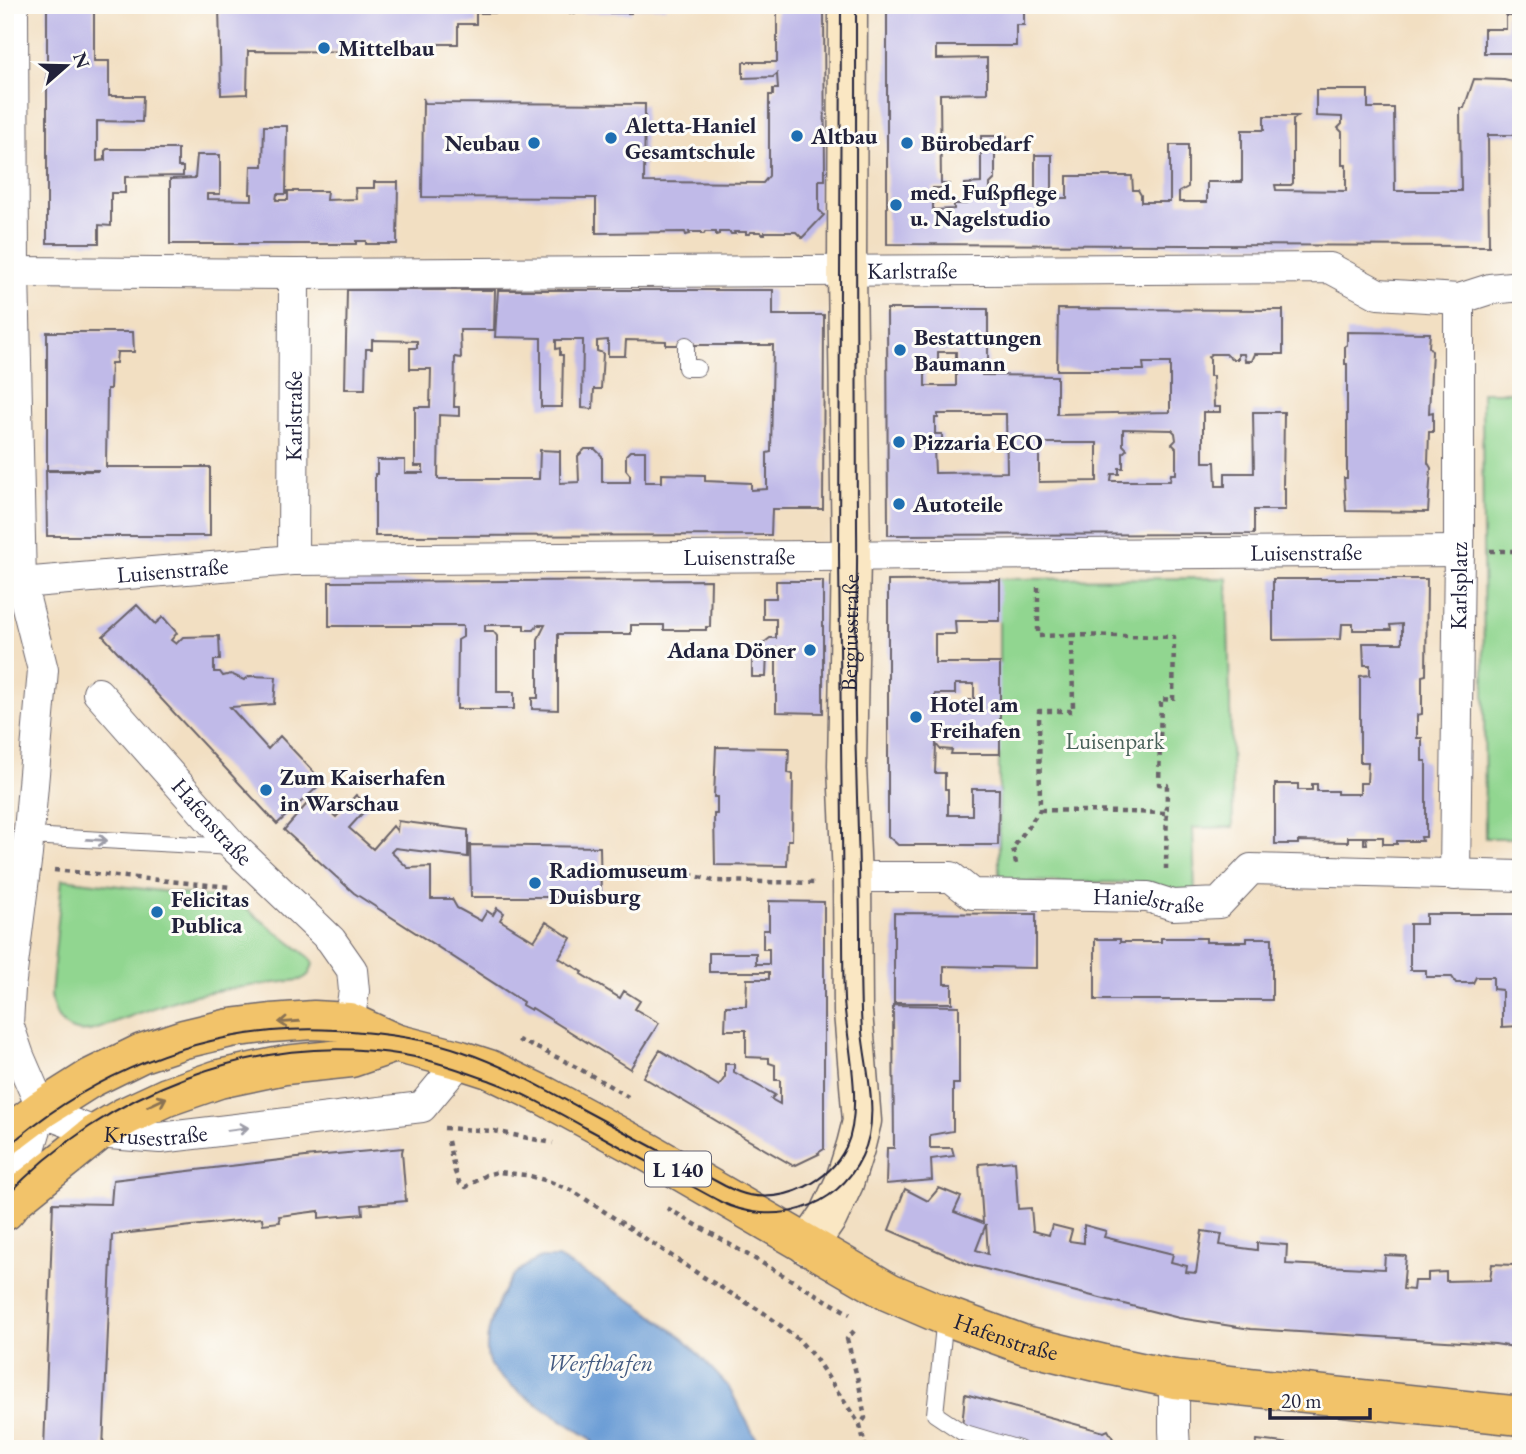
<svg xmlns="http://www.w3.org/2000/svg" width="1526" height="1454" viewBox="0 0 1526 1454" font-family="'EB Garamond',serif">
<style>
.green{fill:#91d690;stroke:#5a7c66;stroke-width:2}
.water{fill:#6a9cd5;stroke:#465f88;stroke-width:2}
.building{fill:#c0bae8;fill-rule:evenodd}
.lines{fill:none;stroke-linecap:round;stroke-linejoin:round}
.lane-casing{stroke:#6b646a;stroke-width:18}
.street-casing{stroke:#6b646a;stroke-width:32}
.secondary-casing{stroke:#6b646a;stroke-width:41}
.primary-casing{stroke:#6b646a;stroke-width:41}
.path{stroke:#6b646a;stroke-width:4.5;stroke-dasharray:5 5;stroke-linecap:butt}
.lane{stroke:#fff;stroke-width:16}
.street{stroke:#fff;stroke-width:30}
.secondary{stroke:#fae7c3;stroke-width:38}
.primary{stroke:#f2c36a;stroke-width:38}
.tram{stroke:#22223b;stroke-width:2}
.oneway{stroke:#9c9ca7}
.oneway2{stroke:#8a7252}
.poi-dot{fill:#1f6fb2;stroke:#fdfcf7;stroke-width:2.5}
.labels{text-anchor:middle;dominant-baseline:central;stroke-width:6;stroke-linejoin:round;paint-order:stroke}
.shield{fill:#fdfcf7;stroke:#646373;stroke-width:2}
.shield-label{font-size:21px;font-weight:bold;fill:#22223b}
.poi-label{font-size:23px;font-weight:bold;fill:#22223b;stroke:#fdfcf7;text-anchor:start}
.street-label{font-size:23px;fill:#22223b;stroke:#fdfcf7}
.park-label{font-size:23px;fill:#496159;stroke:#fdfcf7}
.water-label{font-size:24px;font-style:italic;fill:#425980;stroke:#fdfcf7}
</style>
<rect width="100%" height="100%" fill="#fdfcf7"/>
<filter id="ink" filterUnits="userSpaceOnUse"><feTurbulence type="fractalNoise" baseFrequency=".0143" numOctaves="2"/><feDisplacementMap in="SourceGraphic" scale="14" xChannelSelector="R" yChannelSelector="G"/><feConvolveMatrix kernelMatrix="1 2 1 2 8 2 1 2 1" color-interpolation-filters="sRGB"/></filter>
<filter id="wash" filterUnits="userSpaceOnUse"><feTurbulence type="fractalNoise" baseFrequency=".00686" numOctaves="4" result="noise"/><feDisplacementMap in="SourceGraphic" scale="28" xChannelSelector="R" yChannelSelector="G"/><feGaussianBlur stdDeviation="1.57" result="paint"/><feColorMatrix in="noise" values="0 0 0 0 0 0 0 0 0 0 0 0 0 0 0 0 0 1.4 0 .05"/><feComposite in="paint" operator="in"/></filter>
<g filter="url(#wash)">
<rect width="100%" height="100%" fill="#f2dfc2"/>
<path class="green" d="M1482 392H1521V838H1485Z
M1227 578 1233 827 1193 828 1195 894 1178 896 1152 883 999 881V579Z
M62 879 235 900 309 957 313 963C311 973 309 976 300 980 261 985 221 988 183 998 163 1004 143 1012 123 1019 108 1024 92 1034 77 1031 59 1028 53 1010 51 995Z"/>
<path class="water" d="M541 1258H558L639 1305 684 1339 728 1386 753 1433 764 1449H596L590 1438C571 1426 498 1382 490 1365 483 1349 489 1324 496 1308 508 1279 513 1271 541 1258Z"/>
<g id="blocks">
<path class="building" d="M47 5H94V61H109V96H143L142 122 97 121V161L105 160V151L107 149H178V167H183V176L125 177V193H111V226L99 225V243H47Z
M219 5H666V8H631V13H476V24H458V44H428L427 52 248 51 247 94 221 95Z
M777 5H824L825 180H819V210L824 215 802 238 796 232H765V234H762L761 232H750L749 234H746V232H734L735 234H731L730 232H719V234L716 235V232H705L704 234H701V232H689L690 234 686 235 685 232 596 233V198L422 197 423 98 425 103 645 104 644 182 763 183 769 176V95H773V89H778L777 74 773 77 743 78V62H777Z
M887 5H1024V25H1016V46H936V59L987 58V93L940 94 941 184H949V188H933V210L954 209V204H966L965 184 981 183V136H1007V146L995 142V179L990 184V195H1035V155H1052V192L1046 198H1067V176H1132L1133 190H1138L1141 195V202H1170V145H1188V187L1179 192V202H1207V182H1242V130H1264V116H1298L1293 120V183L1291 185H1275L1276 190 1346 191V165H1342V132L1338 128 1342 124V117L1316 116V90H1368V108H1394L1395 191H1461L1460 108H1464L1474 79 1504 80 1517 83 1516 86 1521 87V135H1488L1489 246 887 244Z
M1506 16H1521V53H1484V29H1506Z
M264 126H287L286 194H277L276 200H288V191H327L326 200 356 199 355 188H374V182H398L397 244H366V241H356V244H170V179L195 178 197 155H220V194H207V199L252 200V194H250L251 166H263Z
M347 290H495L494 330H460L461 358 455 357 454 407H459V416L439 415 438 479H539L540 450 560 451V483L579 482 578 456 585 449H595L602 456V482H630V475L626 470V455L630 451H645V482H662V474L705 475V481L751 483V490L767 489V453L771 452 773 345H666V341L626 340 625 356H608V340L597 341V351L603 353 601 389H594L593 409 582 408 583 340H556V349L560 348V355H563L562 407H541V338L495 337 498 290H773V315H824L823 509H772L771 535 375 536V474H377V460H405V473H423V466H415V407H430L431 369H410V348H417V341L372 340V349H366L365 389H345Z
M887 309H988V364H982V375L1057 376V414L1170 412V363H1143L1144 370H1057L1058 309 1283 310V354H1255L1252 361H1245L1244 354H1238V359H1232L1226 354H1211L1208 357 1210 359V376H1213L1214 407H1220V412H1203V462H1215L1216 486H1225V473H1254L1253 412H1284L1283 488H1285V510H1254V534L888 535ZM938 352H956V386H925V362L938 361ZM938 414H1006L1007 472 935 473 934 449H942V434H935V418H938ZM1123 429 1172 430 1175 433 1176 440 1172 444 1176 448V474H1171L1170 481H1111L1112 474H1119V468H1123V453L1127 449 1123 445ZM1039 443H1097V481L1039 482Z
M47 332H133L134 352H117L116 363H111L110 389H107L106 467H210V536H47L46 471H98V470H47Z
M1347 332 1430 333 1429 347 1432 351 1429 413 1433 412V432H1429L1428 463 1431 468 1428 512 1346 511 1344 478H1347V364H1345V346L1347 345Z
M1273 579H1427L1426 675 1422 676V714L1417 715V738H1422V761H1426V837H1421L1422 841H1397V844H1383V837H1366L1367 844H1364V837H1348V842L1298 841V844H1275V784H1298V790H1312V784H1317V791H1337V794H1360V783H1367L1368 762H1360V676L1370 675V665H1364L1363 643H1402V624L1390 625 1391 630H1353V624H1342L1341 639 1273 640Z
M711 580 710 627H706V630H664V625H631V634H558V710L532 709V698H538V639L545 625H537L534 630H524V625H485V631H493L497 636V692H514V709H457L458 640 463 637V626H329V582Z
M1000 580V621H955L956 634H935V663H1000V754H951L952 750 940 749 936 744 935 773H945V789H948V815H972V789H999L998 845H898L888 836V581ZM955 684H974V700H968V709L945 708V700H935V694H955Z
M776 581H823V713L776 712V648L767 652 766 677H752V652L770 638H776V619H763V598H776Z
M137 605 155 624 163 617 177 633 171 640 176 644 183 637 219 636 220 660H214V672H220L223 676 231 674 244 680 250 676 276 677 274 704 230 707 268 749 280 736 323 782 277 824 103 636Z
M716 747 789 748 788 773 793 774 792 840H788L787 866 715 865 714 814H717V797H714Z
M356 795 369 806 349 828 373 849 393 826 397 831 398 821 468 830V857L395 848 391 852 408 868 431 867V899H452L457 908 481 921 487 911 493 915 497 908 504 913 500 920 534 941 546 922 571 938 559 958 583 972 581 974 620 998 624 991 640 1001 635 1009 659 1023 630 1069 532 1008 531 1010 522 1005 523 1002 354 893 284 830 313 797 336 817Z
M470 845 600 847 601 897H471Z
M769 901 824 902V1149L818 1153 819 1154 796 1165 795 1164 792 1165 745 1138 643 1077 660 1050 719 1086 725 1077V1064H734V1072L775 1095 771 1099 780 1104V1080H775V1065L769 1063V1058L746 1057V1030H725L726 1006H746L747 979H769V972H709V953H756V964H769V949H763V930H769Z
M894 913 1036 914V968L944 966V984H952V1003H894Z
M1426 914H1521V958H1519V965H1521V1026L1502 1027V990L1493 989V977H1476L1473 983H1456L1452 977H1426V970H1410V924H1426Z
M1161 938H1206V942H1247V938H1272V1000H1095V939H1120V942H1161Z
M893 1005 959 1006V1084H953V1131L930 1135V1148H952L954 1156 931 1159 932 1180 886 1184 887 1148H894Z
M403 1148 402 1152 406 1201 362 1205 363 1214 319 1218V1211L279 1216 280 1222 263 1224 262 1218 112 1235 103 1449H44L53 1203 111 1204 113 1180 314 1156Z
M1015 1161 1018 1209 1031 1208 1033 1231 1049 1235 1052 1225 1072 1230 1069 1241 1084 1243V1225L1106 1231 1104 1237 1173 1254 1171 1262 1187 1266 1186 1272 1196 1273 1202 1231 1222 1234 1220 1245 1257 1250V1243L1287 1245 1286 1264 1384 1269 1385 1255 1406 1256 1403 1289 1413 1290 1414 1281H1428V1273L1446 1272V1281L1490 1280 1492 1264 1514 1265V1291L1521 1293V1348L1495 1344 1251 1329 1179 1318 970 1265 889 1230 905 1189 928 1201 939 1188 961 1197 954 1212 983 1223 979 1164ZM986 1224 988 1254 976 1250Z
M965 1394 1104 1432 1108 1430 1119 1449H960Z
M1257 1440 1309 1446V1449H1256Z"/>
</g>
</g>
<g filter="url(#ink)">
<use href="#blocks" fill-opacity="0" stroke="#6b646a" stroke-width="2"/>
<g class="lines">
<defs>
<path id="lane" d="M686 345V368H697
M29 836 233 847
M945 1316 935 1414 962 1432 1019 1449"/>
<g id="street">
<path d="M13 5 14 272 21 583 43 670 27 854 10 988 8 1024 19 1056 42 1109"/>
<path id="s1" d="M14 272 294 274 1330 268 1378 294 1459 299 1490 289 1521 286"/>
<path id="s2" d="M293 560 294 274"/>
<path id="s3" d="M5 575 21 583 293 560 1459 551"/>
<path id="s4" d="M98 693 234 847 331 940 352 970 354 991 349 1022"/>
<path id="s5" d="M1455 875 1459 551V299"/>
<path id="s6" d="M852 877H951L972 894 1148 897 1173 905 1219 903 1251 869 1521 876"/>
<path id="s7" d="M42 1109 50 1115 97 1133 160 1138 422 1107 461 1060"/>
<path d="M15 1199 42 1109"/>
<path d="M1174 1379V1431L1175 1449"/>
</g>
<g id="secondary">
<path id="s8" d="M808 1246 828 1217 844 1183 856 1145 862 1121 853 1012 852 877 847 766 851 557 847 271 848 5"/>
</g>
<g id="primary">
<path id="s9" d="M5 1137 42 1109 91 1078 142 1053 184 1039 230 1028 271 1023 314 1020 349 1022 395 1043 461 1060 489 1069 545 1096 648 1152 889 1292 945 1316 1025 1345 1108 1365 1174 1379 1521 1416"/>
<path d="M5 1211 15 1199 97 1133 126 1116 167 1097 219 1079 285 1065 351 1058 395 1043"/>
</g>
</defs>
<use href="#lane" class="lane-casing"/>
<use href="#street" class="street-casing"/>
<use href="#secondary" class="secondary-casing"/>
<use href="#primary" class="primary-casing"/>
<path class="path" d="M1490 551H1521
M1072 635 1174 637 1173 700 1161 699 1159 784 1167 785 1166 869
M1040 810 1167 813
M1016 864 1013 848 1040 810 1039 711H1073L1072 635 1038 636V586
M54 870 230 887
M600 870 666 868 714 881 818 883
M518 1040C556 1055 592 1075 628 1097
M444 1128 494 1131 553 1143
M448 1141 455 1172 460 1184 466 1187 486 1175 498 1172 526 1175 548 1181 573 1191 705 1278 764 1313 798 1339 815 1358 860 1425 866 1449
M667 1208 850 1314
M854 1331 847 1339 859 1384 865 1418 860 1425"/>
<use href="#lane" class="lane"/>
<use href="#street" class="street"/>
<use href="#secondary" class="secondary"/>
<use href="#primary" class="primary"/>
<path class="tram" d="M5 1149C79 1083 174 1040 272 1031 302 1028 333 1029 362 1032 395 1035 430 1040 461 1051 503 1065 542 1087 580 1108 629 1134 677 1160 725 1186 733 1190 740 1193 749 1195 787 1202 829 1182 846 1147 864 1108 847 1043 844 1000 843 975 843 949 843 923 842 800 840 677 839 555 839 371 840 188 841 5
M5 1198C105 1091 258 1030 404 1055 433 1060 463 1071 491 1081 524 1093 555 1111 586 1128 631 1152 676 1178 721 1202 773 1227 837 1210 862 1156 881 1117 866 1073 862 1032 860 1001 860 970 860 939 860 864 856 789 855 714 854 652 858 590 857 529 857 354 855 180 856 5"/>
</g>
<defs><path id="oneway-shaft" d="M-6 0H5M1.5-3L5.5 0L1.5 3" fill="none" stroke-width="1.6" stroke-linecap="round" stroke-linejoin="round" transform="scale(1.75)"/></defs>
<g class="oneway">
<use href="#oneway-shaft" transform="translate(97 840) rotate(3)"/>
<use href="#oneway-shaft" transform="translate(238 1129) rotate(-7)"/>
</g>
<g class="oneway2">
<use href="#oneway-shaft" transform="translate(289 1022) rotate(176)"/>
<use href="#oneway-shaft" transform="translate(157 1102) rotate(-25)"/>
</g>
</g>
<g class="poi-dot">
<circle cx="324" cy="48" r="7"/>
<circle cx="797" cy="136" r="7"/>
<circle cx="611" cy="138" r="7"/>
<circle cx="534" cy="143" r="7"/>
<circle cx="907" cy="143" r="7"/>
<circle cx="896" cy="205" r="7"/>
<circle cx="900" cy="350" r="7"/>
<circle cx="899" cy="442" r="7"/>
<circle cx="899" cy="504" r="7"/>
<circle cx="810" cy="650" r="7"/>
<circle cx="916" cy="717" r="7"/>
<circle cx="266" cy="790" r="7"/>
<circle cx="535" cy="883" r="7"/>
<circle cx="157" cy="912" r="7"/>
</g>
<g class="labels">
<rect class="shield" x="645" y="1151.5" width="66" height="35" rx="5"/>
<g class="shield-label">
<text x="678" y="1169">L 140</text>
</g>
<g class="poi-label">
<text x="338" y="48">Mittelbau</text>
<text x="625" y="125">Aletta-Haniel<tspan x="625" dy="26">Gesamtschule</tspan></text>
<text x="811" y="136">Altbau</text>
<text x="520" y="143" text-anchor="end">Neubau</text>
<text x="921" y="143">Bürobedarf</text>
<text x="910" y="192">med. Fußpflege<tspan x="910" dy="26">u. Nagelstudio</tspan></text>
<text x="914" y="337">Bestattungen<tspan x="914" dy="26">Baumann</tspan></text>
<text x="913" y="442">Pizzaria ECO</text>
<text x="913" y="504">Autoteile</text>
<text x="796" y="650" text-anchor="end">Adana Döner</text>
<text x="930" y="704">Hotel am<tspan x="930" dy="26">Freihafen</tspan></text>
<text x="280" y="777">Zum Kaiserhafen<tspan x="280" dy="26">in Warschau</tspan></text>
<text x="549" y="870">Radiomuseum<tspan x="549" dy="26">Duisburg</tspan></text>
<text x="171" y="899">Felicitas<tspan x="171" dy="26">Publica</tspan></text>
</g>
<g class="street-label">
<text stroke="none"><textPath href="#s1" startOffset="898">Karlstraße</textPath></text>
<text stroke="none"><textPath href="#s2" startOffset="144">Karlstraße</textPath></text>
<text stroke="none"><textPath href="#s3" startOffset="1304">Luisenstraße</textPath></text>
<text stroke="none"><textPath href="#s3" startOffset="737">Luisenstraße</textPath></text>
<text stroke="none"><textPath href="#s3" startOffset="170">Luisenstraße</textPath></text>
<text stroke="none"><textPath href="#s5" startOffset="289">Karlsplatz</textPath></text>
<text stroke="none"><textPath href="#s8" startOffset="626">Bergiusstraße</textPath></text>
<text stroke="none"><textPath href="#s4" startOffset="172">Hafenstraße</textPath></text>
<text stroke="none"><textPath href="#s6" startOffset="303">Hanielstraße</textPath></text>
<text stroke="none"><textPath href="#s7" startOffset="119">Krusestraße</textPath></text>
<text stroke="none"><textPath href="#s9" startOffset="1104">Hafenstraße</textPath></text>
</g>
<g class="park-label">
<text x="1115" y="741">Luisenpark</text>
</g>
<g class="water-label">
<text x="600" y="1362">Werfthafen</text>
</g>
</g>
<rect width="1526" height="1454" fill="none" stroke="#fdfcf7" stroke-width="28"/>
<g transform="translate(66 66) rotate(70)" stroke="#fdfcf7" stroke-width="5" paint-order="stroke">
<path d="M0-5L12 26L0 18L-12 26Z" fill="#22223b"/>
<text y="-10" font-size="19" font-weight="bold" text-anchor="middle" fill="#22223b">N</text>
</g>
<path d="M1270 1408v10h100v-10" fill="none" stroke="#22223b" stroke-width="3.5"/>
<text x="1281" y="1408" font-size="21" fill="#22223b" stroke="#fdfcf7" stroke-width="5" paint-order="stroke">20 m</text>
</svg>
